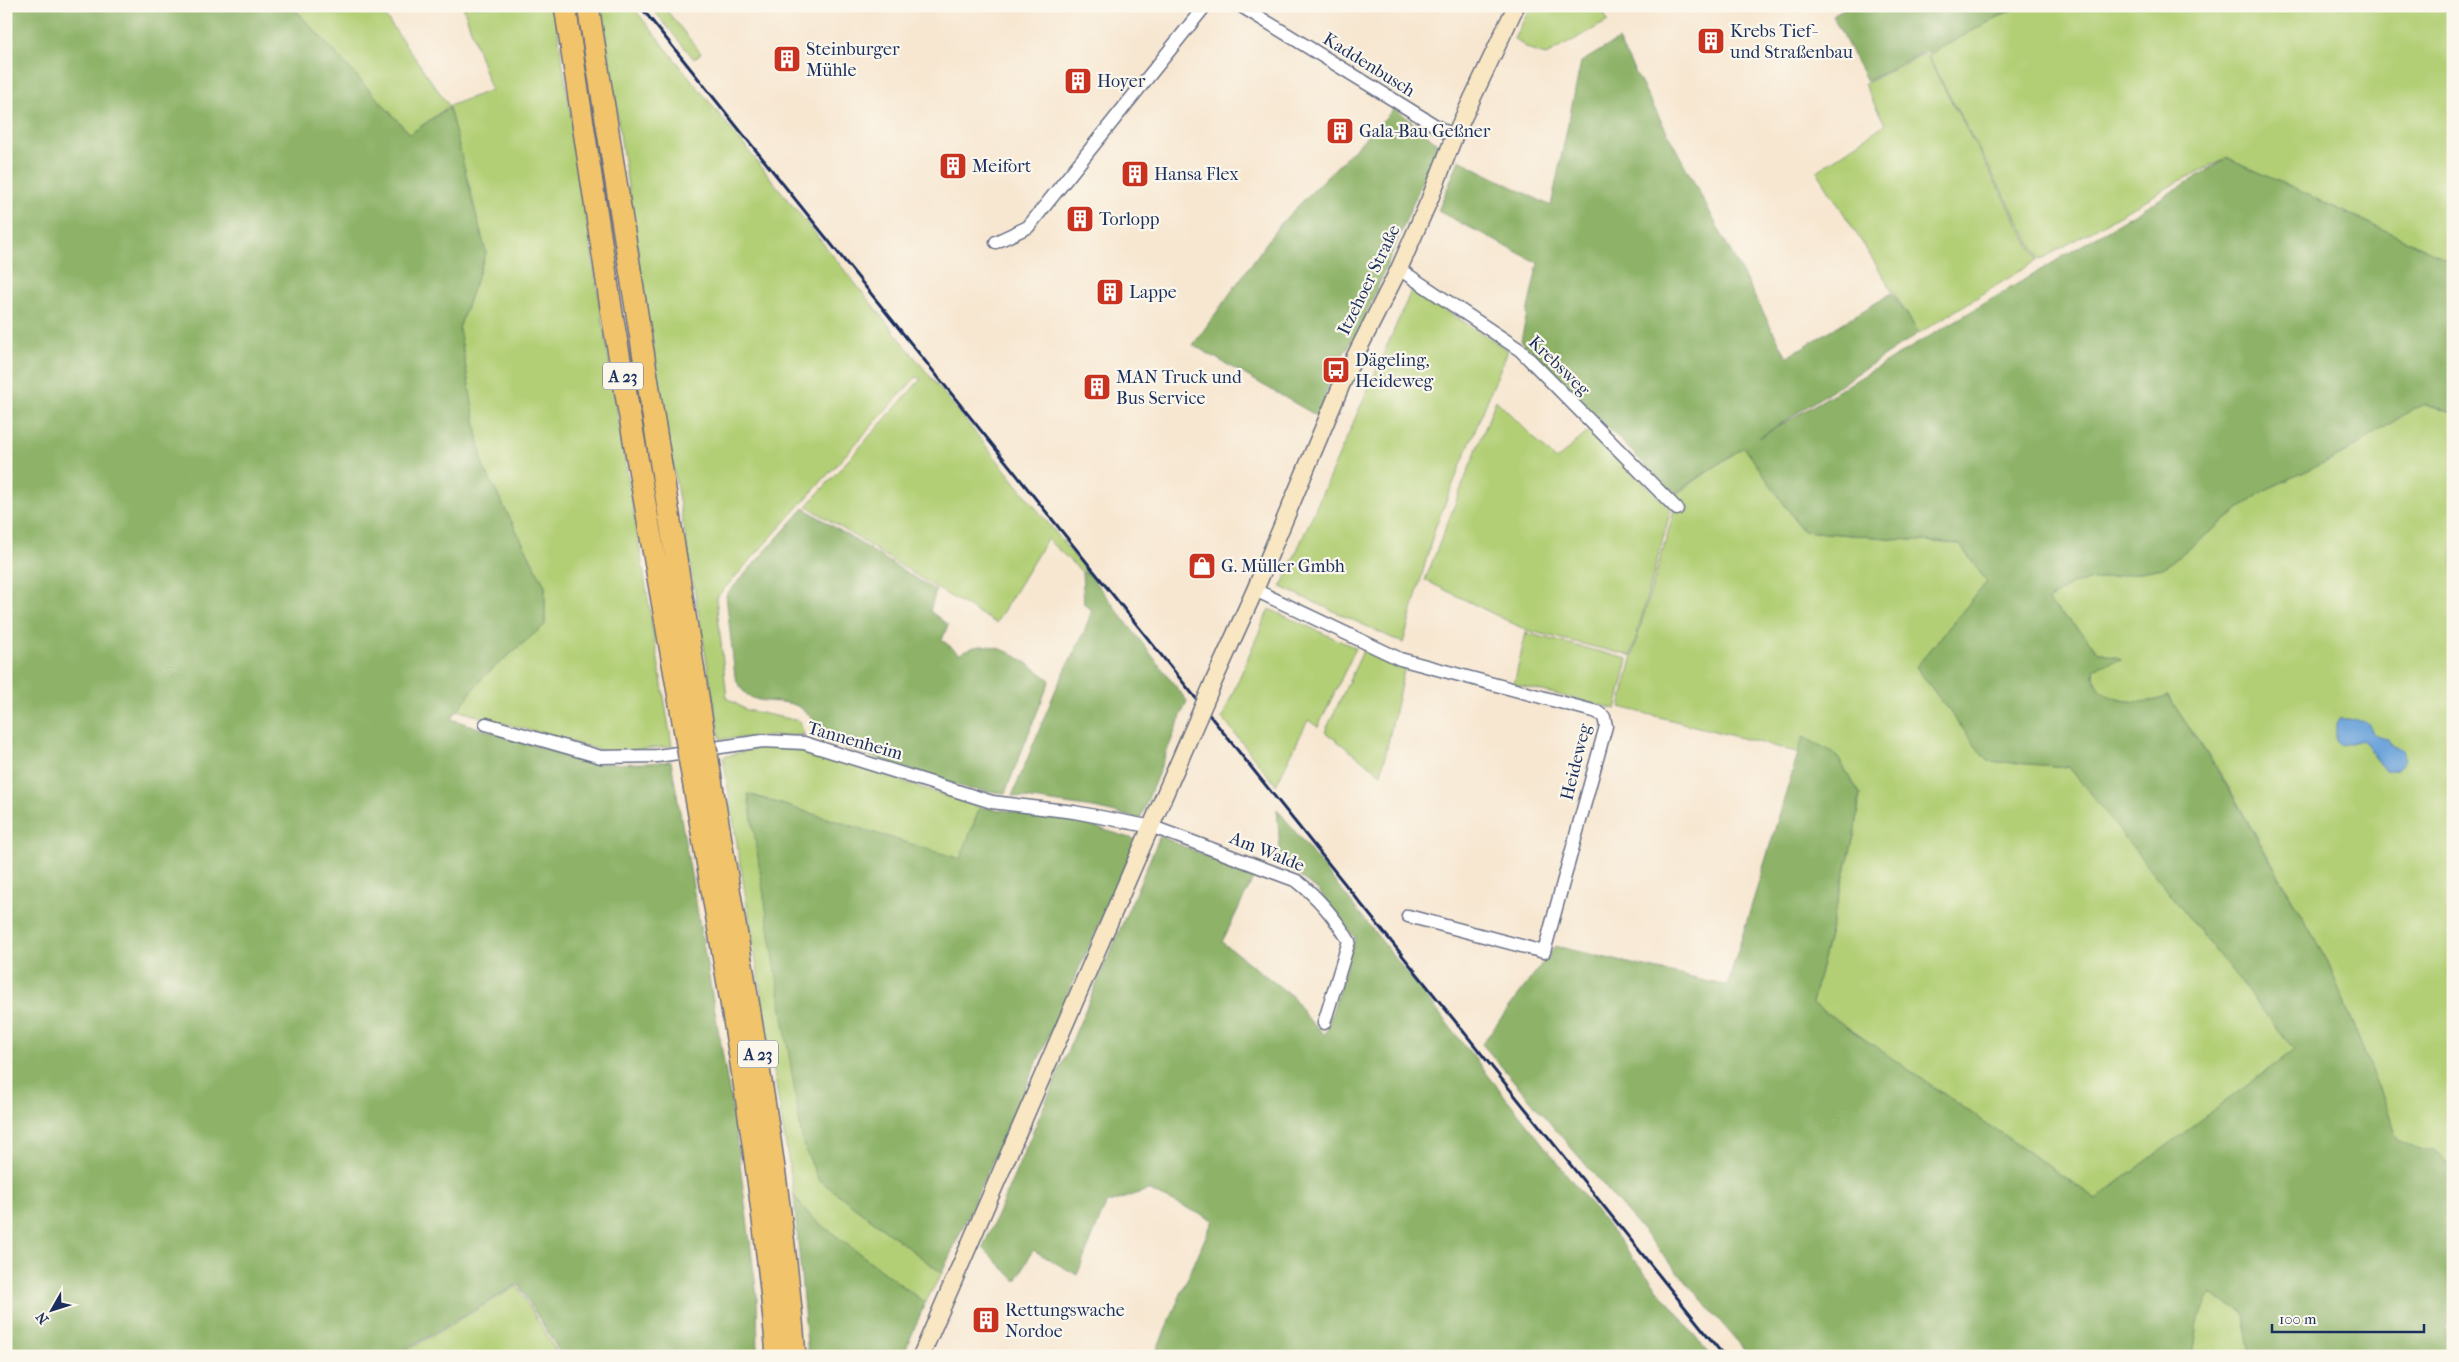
<svg xmlns="http://www.w3.org/2000/svg" width="2459" height="1362" viewBox="0 0 2459 1362" font-family="'IM FELL French Canon',serif">
<style>
.green{fill:#b2cf76;stroke:#667f6a;fill-rule:evenodd}
.forest{fill:#8db267;stroke:#547062}
.water{fill:#6ba3da;stroke:#43699c}
.lines{fill:none;stroke-linecap:round;stroke-linejoin:round}
.minor-casing{stroke:#686f86;stroke-width:15}
.secondary-casing{stroke:#686f86;stroke-width:19}
.motorway-casing{stroke:#686f86;stroke-width:24}
.minor{stroke:#fff;stroke-width:12}
.secondary{stroke:#f9e7c3;stroke-width:16}
.motorway{stroke:#f1c36a;stroke-width:21}
.rail{stroke:#1b2f5e;stroke-width:3}
.secondary-bridge-casing{stroke:#686f86;stroke-width:19;stroke-linecap:butt}
.motorway-bridge-casing{stroke:#686f86;stroke-width:24;stroke-linecap:butt}
.secondary-bridge{stroke:#f9e7c3;stroke-width:16}
.motorway-bridge{stroke:#f1c36a;stroke-width:21}
.labels{text-anchor:middle;dominant-baseline:central;stroke-width:4.5;stroke-linejoin:round;paint-order:stroke}
.shield{fill:#fbf7ec;stroke:#5e6b89;stroke-width:1}
.shield-label{font-size:16px;font-weight:bold;fill:#1b2f5e}
.poi-label{font-size:18px;fill:#1b2f5e;stroke:#fbf7ec;text-anchor:start}
.street-label{font-size:18px;fill:#1b2f5e;stroke:#fbf7ec}
</style>
<rect width="100%" height="100%" fill="#fbf7ec"/>
<filter id="ink" filterUnits="userSpaceOnUse"><feTurbulence type="fractalNoise" baseFrequency=".02" numOctaves="2"/><feDisplacementMap in="SourceGraphic" scale="10" xChannelSelector="R" yChannelSelector="G"/><feConvolveMatrix kernelMatrix="1 2 1 2 8 2 1 2 1" color-interpolation-filters="sRGB"/></filter>
<filter id="wash" filterUnits="userSpaceOnUse"><feTurbulence type="fractalNoise" baseFrequency=".0096" numOctaves="4" result="noise"/><feDisplacementMap in="SourceGraphic" scale="20" xChannelSelector="R" yChannelSelector="G"/><feGaussianBlur stdDeviation="1.12" result="paint"/><feColorMatrix in="noise" values="0 0 0 0 0 0 0 0 0 0 0 0 0 0 0 0 0 1.4 0 .05"/><feComposite in="paint" operator="in"/></filter>
<g filter="url(#wash)">
<rect width="100%" height="100%" fill="#f7e7d1"/>
<path class="green" d="M292 6H378L449 106 491 90 463 6H554L602 318 672 746 611 753 456 710 483 677 545 624V586L483 466 459 328 486 253 448 107 410 134Z
M601 6H632L1089 574 1082 572 1047 539 996 623 936 588 807 506 921 379 916 377 716 598 727 698 746 710 800 721 804 735 720 739 647 314Z
M650 6H663L701 53 694 59Z
M1531 6H1600L1608 21 1546 55 1532 51 1514 39Z
M2019 6H2453V262L2228 158 2181 180 2040 260 1927 55Z
M1925 53 2038 260 1919 333 1817 171 1885 124 1864 84Z
M1412 289 1508 350 1435 528 1403 643 1281 587Z
M1496 400 1556 460 1590 430 1671 509 1631 656 1526 630 1425 580Z
M2425 404 2453 413V1169L2434 1150H2418L2399 1140 2328 962 2222 776 2168 696C2146 707 2086 704 2095 668L2121 659 2097 651 2085 636 2048 601 2071 584 2163 568 2263 491 2343 454 2413 409ZM2339 719H2350L2373 734 2387 739 2405 760 2385 771 2367 744 2362 740 2347 744Z
M1744 446 1803 531 1959 544 1987 582 1916 667 1987 761 2069 767 2295 1050 2096 1199 1812 1003 1856 828 1860 794 1835 753H1800L1620 707 1639 631 1673 515 1675 495Z
M1269 609 1356 648 1318 727 1308 720 1276 785 1222 718Z
M1526 633 1628 659 1616 709 1514 684Z
M1364 649 1405 666 1381 774 1325 732Z
M765 746 817 753 980 807 960 860 749 794 818 1179 942 1273 925 1303 811 1217 794 1196 723 757Z
M517 1286 559 1356H398Z
M2211 1294 2244 1314 2250 1349 2248 1356H2192L2197 1322Z
M2453 1315V1353L2445 1326Z"/>
<path class="forest" d="M6 6H292L410 134 449 107 486 253 459 328 483 466 545 586V625L483 677 451 719 592 764 649 763 671 761 735 1125 757 1296 758 1356H562L518 1284 395 1356H6Z
M1849 6H2018L1930 54 1926 51 1867 81 1832 15Z
M1618 40 1787 357 1892 293 1919 333 1759 438 2228 158 2453 262V413L2425 404 2413 409 2343 454 2263 491 2163 568 2071 584 2048 601 2085 636 2097 651 2122 659 2095 668C2086 704 2146 707 2168 696L2221 776 2328 962 2399 1140 2418 1150H2434L2452 1167 2453 1315 2445 1326 2453 1356H2248L2250 1348 2244 1314 2211 1295 2197 1322 2192 1356H1750L1482 1044 1555 946 1727 986 1803 737 1835 753 1860 794 1856 828 1812 1003 2096 1199 2294 1050 2069 767 1987 761 1916 667 1987 582 1959 544 1803 531 1744 447 1674 494 1521 341 1538 263 1438 211 1459 160 1551 206 1581 62Z
M1395 108 1438 144 1360 329 1332 371 1319 417 1193 345 1280 224Z
M804 508 936 591 930 611 948 625 942 640 960 654C991 631 1025 662 1050 680L1005 793 969 789 821 740C817 731 814 719 806 712 782 690 751 717 735 677L726 595Z
M1082 572 1089 574 1187 701 1140 819 1099 809 1012 796 1056 689 1084 632 1092 610 1084 604Z
M748 794 960 859 980 807 1072 820 1137 840 942 1273 818 1179 803 1144Z
M1277 809 1711 1356H1154L1213 1220 1148 1190 1106 1204 1077 1275 1033 1250 1016 1281 983 1248 1160 836 1254 877 1222 942 1293 997 1307 1018 1325 1035 1355 938 1318 890 1281 863Z
M794 1196 811 1217 925 1303 903 1356H808Z"/>
<path class="water" d="M2339 719 2362 720 2368 723 2373 734 2388 739 2392 747 2402 750 2405 760 2397 769 2385 771 2367 744 2362 740 2342 745 2336 740V725Z"/>
</g>
<g filter="url(#ink)">
<g class="lines">
<defs>
<path id="minor" d="M1241 6 1454 137
M996 242 1028 227 1205 6
M1399 269 1520 350 1677 509
M1255 590 1400 659 1597 712 1604 717 1606 726 1544 952 1408 916
M486 724 601 757 657 756 763 741 804 743 992 802 1074 812 1153 827 1297 881C1319 898 1334 916 1349 941L1324 1023"/>
<path id="secondary" d="M1213 683 1255 590 1346 374 1399 269 1429 201 1454 137 1516 6
M921 1356 1198 718"/>
<path id="motorway" d="M565 6 612 314 687 744
M588 6 705 741
M707 754C738 955 779 1151 795 1356
M689 757C723 956 761 1154 777 1356"/>
</defs>
<use href="#minor" class="minor-casing"/>
<use href="#secondary" class="secondary-casing"/>
<use href="#motorway" class="motorway-casing"/>
<use href="#minor" class="minor"/>
<use href="#secondary" class="secondary"/>
<use href="#motorway" class="motorway"/>
<path class="rail" d="M640 6 1724 1356"/>
<defs>
<path id="secondary-bridge" d="M1198 718 1213 683"/>
<path id="motorway-bridge" d="M705 741 707 754
M687 744 689 757"/>
</defs>
<use href="#secondary-bridge" class="secondary-bridge-casing"/>
<use href="#motorway-bridge" class="motorway-bridge-casing"/>
<use href="#secondary-bridge" class="secondary-bridge"/>
<use href="#motorway-bridge" class="motorway-bridge"/>
</g>
</g>
<defs>
<symbol id="building-square" viewBox="-11 -11 22 22"><rect x="-9" y="-9" width="18" height="18" rx="4" fill="#c8321e" stroke="#fbf7ec"/><path d="M-4-6H4V6H1V3H-1V6H-4ZM-2.5-4.3h1.7v1.8h-1.7ZM.8-4.3h1.7v1.8H.8ZM-2.5-1h1.7V.8h-1.7ZM.8-1h1.7V.8H.8Z" fill="#fff"/></symbol>
<symbol id="bus-square" viewBox="-11 -11 22 22"><rect x="-9" y="-9" width="18" height="18" rx="4" fill="#c8321e" stroke="#fbf7ec"/><path d="M-5-6H5V4H4V6H2V4H-2V6H-4V4H-5ZM-3.5-4V0h7V-4ZM-3.5 1.2v1.5H-2V1.2ZM2 1.2v1.5H3.5V1.2Z" fill="#fff"/></symbol>
<symbol id="shop-square" viewBox="-11 -11 22 22"><rect x="-9" y="-9" width="18" height="18" rx="4" fill="#c8321e" stroke="#fbf7ec"/><path d="M-5-2.5h2.3a2.7 3.5 0 0 1 5.4 0H5L5.5 6h-11ZM-1.5-2.5h3a1.5 2.3 0 0 0-3 0Z" fill="#fff"/></symbol>
</defs>
<g fill-rule="evenodd">
<use href="#building-square" x="1695" y="25" width="32" height="32"/>
<use href="#building-square" x="771" y="43" width="32" height="32"/>
<use href="#building-square" x="1062" y="65" width="32" height="32"/>
<use href="#building-square" x="1324" y="115" width="32" height="32"/>
<use href="#building-square" x="937" y="150" width="32" height="32"/>
<use href="#building-square" x="1119" y="158" width="32" height="32"/>
<use href="#building-square" x="1064" y="203" width="32" height="32"/>
<use href="#building-square" x="1094" y="276" width="32" height="32"/>
<use href="#bus-square" x="1320" y="354" width="32" height="32"/>
<use href="#building-square" x="1081" y="371" width="32" height="32"/>
<use href="#shop-square" x="1186" y="550" width="32" height="32"/>
<use href="#building-square" x="970" y="1304" width="32" height="32"/>
</g>
<g class="labels">
<g class="shield">
<rect x="603" y="362.5" width="40" height="27" rx="4"/>
<rect x="738" y="1040.5" width="40" height="27" rx="4"/>
</g>
<g class="shield-label">
<text x="623" y="376">A 23</text>
<text x="758" y="1054">A 23</text>
</g>
<g class="poi-label">
<text x="1730" y="31">Krebs Tief-<tspan x="1730" dy="21">und Straßenbau</tspan></text>
<text x="806" y="49">Steinburger<tspan x="806" dy="21">Mühle</tspan></text>
<text x="1097" y="81">Hoyer</text>
<text x="1359" y="131">Gala-Bau Geßner</text>
<text x="972" y="166">Meifort</text>
<text x="1154" y="174">Hansa Flex</text>
<text x="1099" y="219">Torlopp</text>
<text x="1129" y="292">Lappe</text>
<text x="1355" y="360">Dägeling,<tspan x="1355" dy="21">Heideweg</tspan></text>
<text x="1116" y="377">MAN Truck und<tspan x="1116" dy="21">Bus Service</tspan></text>
<text x="1221" y="566">G. Müller Gmbh</text>
<text x="1005" y="1310">Rettungswache<tspan x="1005" dy="21">Nordoe</tspan></text>
</g>
<g class="street-label">
<text transform="translate(1369 65) rotate(32)">Kaddenbusch</text>
<text transform="translate(1369 280) rotate(-64)">Itzehoer Straße</text>
<text transform="translate(1559 366) rotate(44)">Krebsweg</text>
<text transform="translate(855 741) rotate(16)">Tannenheim</text>
<text transform="translate(1576 762) rotate(-76)">Heideweg</text>
<text transform="translate(1267 852) rotate(22)">Am Walde</text>
</g>
</g>
<rect width="2459" height="1362" fill="none" stroke="#fbf7ec" stroke-width="25"/>
<g transform="translate(52 1310) rotate(231)" stroke="#fbf7ec" stroke-width="4" paint-order="stroke">
<path d="M0-4L9 19L0 12L-9 19Z" fill="#1b2f5e"/>
<text y="-8" font-size="14" font-weight="bold" text-anchor="middle" fill="#1b2f5e">N</text>
</g>
<path d="M2272 1324v8h152v-8" fill="none" stroke="#1b2f5e" stroke-width="2.5"/>
<text x="2279" y="1324" font-size="15" fill="#1b2f5e" stroke="#fbf7ec" stroke-width="4" paint-order="stroke">100 m</text>
</svg>
